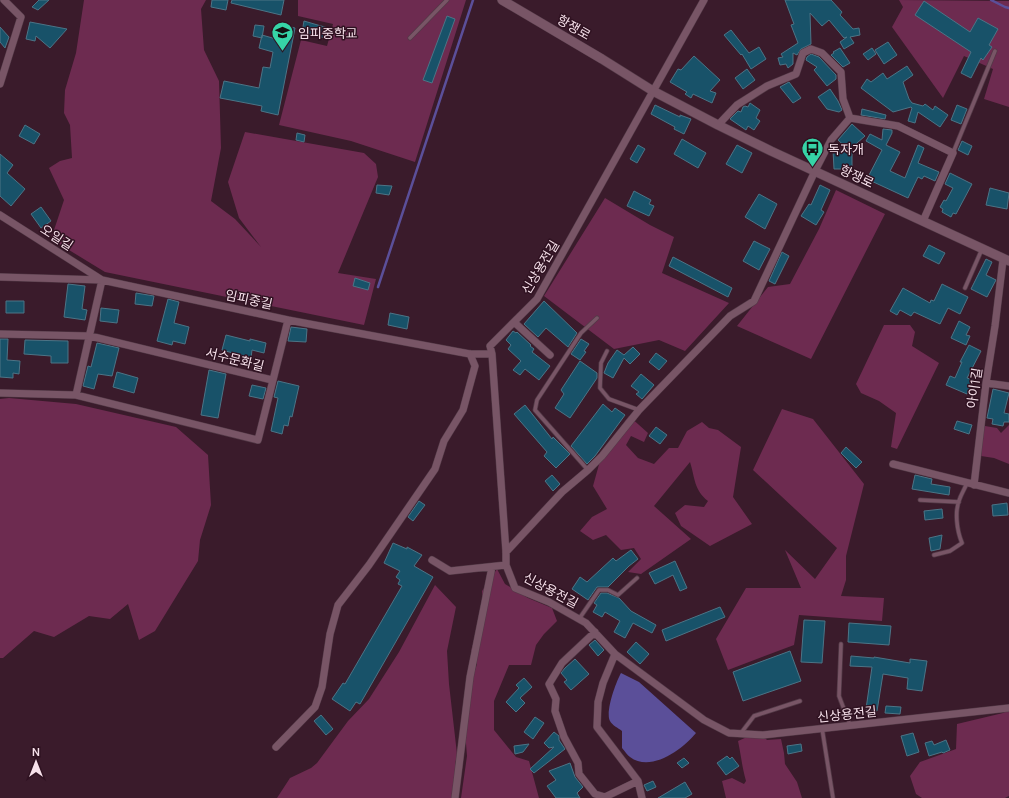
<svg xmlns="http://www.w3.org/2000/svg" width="1009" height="798" viewBox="0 0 1009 798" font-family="Manrope,'Noto Sans KR',sans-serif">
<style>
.green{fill:#6d2b50}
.water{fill:#5b4f99}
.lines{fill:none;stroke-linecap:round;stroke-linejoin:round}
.stream{stroke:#5b4f99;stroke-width:2.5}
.building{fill:#185269;stroke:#4c7486}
.service-casing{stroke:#533a47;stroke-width:5}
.minor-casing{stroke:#533a47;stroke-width:8}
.tertiary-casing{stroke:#533a47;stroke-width:10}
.service{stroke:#785566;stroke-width:3.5}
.minor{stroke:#785566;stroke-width:7}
.tertiary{stroke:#785566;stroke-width:9}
.labels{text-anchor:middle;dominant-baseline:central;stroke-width:3;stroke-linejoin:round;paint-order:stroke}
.street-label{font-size:13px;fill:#f6e0ea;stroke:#2f1221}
.poi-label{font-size:13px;fill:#f6e0ea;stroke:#2f1221;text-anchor:start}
</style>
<rect width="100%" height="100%" fill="#3a1b2b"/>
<path class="green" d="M84 0H206L201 9 204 50 219 81 221 148 211 201 235 219 261 247 239 218 228 182 245 132 364 153 376 164 378 177 338 273 376 279 364 325 105 272 51 239 64 200 49 168 60 161 72 158 70 125 64 113 65 90 76 53Z
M298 0H466L415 162 351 141 279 125 301 40 327 46 333 24 298 16Z
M899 0 1009 1V107L984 99 993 69 964 56 943 98 892 27 903 7Z
M836 190 885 214 811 359 737 326 768 287 790 284 819 229Z
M605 198 650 225 674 237 662 273 729 303 685 351 659 340 614 349 544 296Z
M884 325H910L915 332 912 346 939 363 897 449 891 447 896 413 879 401 861 393 856 384Z
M9 398 76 404 176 427 208 455 211 505 200 540 198 561 155 631 139 640 128 604 110 619 89 616 54 637 34 631 3 658H0V399Z
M782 409 813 419 864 484 846 556V580L841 596 884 598 882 621 799 615 794 645 728 670 716 639 746 588H801L785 550 815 579 837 548 753 470Z
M629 416 648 433 644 442 631 436 626 445 638 458 654 464 669 448H678L687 431 702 422 709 428 718 430 741 447 733 497 752 524 710 546 681 526 675 513 685 505 704 507 708 501C694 490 695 478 690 462L654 506 691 539 641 574 628 572 641 559 634 548 621 550 606 535 593 540 580 531 592 517 607 509 593 486 603 450Z
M1009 425V464L994 458 981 456 983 431 985 426 997 428 1001 433Z
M497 569 505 584 528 598 552 608 557 621 544 634 536 645 531 665H509L494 701V730L516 757 529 761 539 798H461L467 756 463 706 477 664 471 651 483 612 482 591Z
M435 585 456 607 447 651 449 684 457 754 455 766V798H277L290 778 311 768 317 763 348 721 369 699 399 652Z
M1009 709V796L1005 798H922L916 794 910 776 920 762 956 749 957 724 1003 713Z
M747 737 765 738 767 740 781 739 784 753 785 764 797 782 802 798H726L722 781 732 778 744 784 746 781C742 767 741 755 738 741Z"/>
<path class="water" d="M621 673 639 682 696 733C683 749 651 773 630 757 627 755 625 751 622 748V731C618 728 612 725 610 721 605 712 616 682 621 673Z"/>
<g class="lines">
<path class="stream" d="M991 0 1005 7 1009 8
M378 287 473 0"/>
</g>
<path class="building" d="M39 0H49L38 10 32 7Z
M212 0H228L226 10 211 7Z
M232 0H284L281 15 231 3Z
M785 0H831L842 12 840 15 853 29 859 28 860 35 850 37 854 43 844 49 840 42 847 37 844 38 829 20 822 26 810 13 811 44 801 49 797 55 793 53V64L788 68 786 64 780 65 778 58 783 57 781 54 798 43 791 25 794 24Z
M924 1 970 32 978 18 998 29 989 45 992 47 983 60 981 58 971 78 961 73 971 52 915 15Z
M447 16 455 19 432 83 423 80Z
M304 21 328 28 325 38 302 32Z
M30 22 51 26 67 29 50 48 36 36 35 41 26 39Z
M278 24 295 28 278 115 261 111 262 106 220 98 224 81 259 88 263 67 270 68 273 52 259 48 262 35 276 39Z
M255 25 264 26 262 38 253 36Z
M0 27 9 37 5 48 0 42Z
M731 30 749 53 759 47 766 59 751 69 742 54 741 55 724 35Z
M888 42 897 55 884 64 875 50Z
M840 48 850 63 843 67 831 55 834 53 833 52Z
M872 48 876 54 868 60 863 54Z
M811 54 819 57 836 75V79L827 86 814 70 817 67 806 60 807 57Z
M694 56 720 80 710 91 716 93 712 103 693 94 691 98 685 94 687 92 670 82 678 69 681 70Z
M907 66 913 75 903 82 909 99 912 103 923 106 925 104 933 110 935 106 948 115 940 127 918 112 915 123 908 121 912 108 911 107 893 112 861 88 867 79 871 82 883 73 887 79Z
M747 69 755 80 743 89 735 78Z
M789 82 801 98 793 103 780 87Z
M830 89 838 101 842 110 839 112 827 109 818 97Z
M750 103 760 110 756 118 760 121 754 130 748 126 746 130 730 119 738 111 741 112 743 107 745 106 748 107Z
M655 105 680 117V115L691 119 684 134 674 129 675 127 651 114Z
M957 105 967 109 961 124 951 120Z
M862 109 886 115 885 119 861 115Z
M852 124 865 136 849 150H852V169H834L833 150H849L838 140Z
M25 125 40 134 34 144 19 136Z
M883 129 892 130V133L886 145 900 152 890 171 905 178 918 145 924 148 918 163 939 172 935 181 924 176 922 179 918 177 908 198 867 179 882 150 866 141 870 134 882 140Z
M297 133 305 135 304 142 296 140Z
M682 139 706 153 698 168 674 154Z
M962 141 972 146 968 155 958 150Z
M638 145 645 149 637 163 630 159Z
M737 145 752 153 742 173 726 164Z
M0 154 13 165 7 173 25 189 11 206 0 196Z
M950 173 972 184 956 214 953 213 951 217 942 212 943 209 940 207 944 200 946 201 953 188 945 184Z
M377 185 392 186 389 195 376 193Z
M820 185 830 190 821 210 824 212 816 225 801 216 809 204 811 205Z
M990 188 1009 193 1007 209 986 205Z
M634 191 651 200 649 204 654 206 649 216 627 206Z
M759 194 777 204 765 229 745 217Z
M41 207 51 221 41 228 31 214Z
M754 241 770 249 759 270 743 261Z
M929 245 945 253 939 264 923 256Z
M782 252 789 256 775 284 769 281Z
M673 257 732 288 728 297 669 266Z
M986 259 992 262 986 275 996 280 987 297 971 289Z
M355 278 370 283 368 290 353 286Z
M68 284 85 286 82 309 87 310 85 320 64 317Z
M942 284 968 297 960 314 948 308 940 324 914 312 911 316 900 310 897 315 890 311 903 288 930 303 931 300 934 301Z
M136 293 154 296 152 306 135 304Z
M168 299 179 302 174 323 189 327 185 344 173 341 172 345 157 341Z
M6 301H24V313H6Z
M544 301 577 333 568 347 546 328 538 337 524 324Z
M101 308 119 310 117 323 100 321Z
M390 313 409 317 407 329 388 325Z
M959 321 970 327 966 335 970 336 966 345 951 338Z
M291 327 307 329 306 342 288 341Z
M513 331 516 333 517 332 531 345 530 346 534 349 532 352 550 366 539 380 525 369 520 375 513 370 521 361 508 349 511 345 506 340Z
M226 335 250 341V339L266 343 264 353 252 350 251 358 222 350Z
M0 339H8L7 360 20 361 19 374 13 373V378L0 377Z
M581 339 589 344 584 351 586 352 580 360 571 354Z
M25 340 68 341V363H51V356L24 354Z
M97 343 119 348 112 376 98 374 94 389 83 386 88 366 91 367Z
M969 345 981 351 967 378 973 380 967 394 946 385 950 376 955 378 962 362H960Z
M633 347 640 354 630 364 624 358 613 378 604 373 608 363 617 350 624 355Z
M656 353 667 361 659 370 649 362Z
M580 361 597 373V378L570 418 555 408 564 394 561 390Z
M209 370 226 374 218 418 201 415Z
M117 372 138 378 134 393 113 387Z
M641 374 654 385 642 399 636 394 639 392 631 386Z
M278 381 299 386 292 417 290 416 288 426 284 425 282 434 271 431 278 398 274 397Z
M252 385 266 388 263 399 249 396Z
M993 389 1009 393 1004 413 1009 414V422H1004L1003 426 992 424 993 419 987 418Z
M603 404 612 412 615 408 625 415 595 456 587 464 571 446Z
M525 405 552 439 553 437 570 454 556 468 544 456 547 452 514 414Z
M957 421 972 425 969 434 954 429Z
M656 427 667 435 660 444 649 436Z
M846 447 862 462 856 468 841 453Z
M552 475 560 484 553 491 545 481Z
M915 475 932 479 931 484 950 487 949 495 912 489Z
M419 501 425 505 413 521 408 517Z
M1007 503 1008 515 993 516 992 505Z
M942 509 943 518 925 520 924 511Z
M942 535 940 549 931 551 929 538Z
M393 543 407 549V547L422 555 414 566 433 577 360 704 356 702 350 711 332 699 343 683 345 684 402 586 398 584 400 580 396 577 400 571 384 563Z
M631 550 638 559 629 566 608 587H597L588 600 572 589 580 577 587 582 613 558 616 561Z
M675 561 687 588 680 591 673 575 655 584 649 573Z
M601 593H607L619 598 631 611 656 625 652 633 633 623 625 638 614 632 620 621 605 612 602 617 593 612 597 605 594 603Z
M720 607 725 617 666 641 662 630Z
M804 620 825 621 822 663 801 662Z
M849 623 891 626 889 645 848 642Z
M595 640 604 650 598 656 589 645Z
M636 642 649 654 640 664 627 652Z
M790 651 801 681 743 701 733 672Z
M851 656 874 658V657L910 663V659L927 661 922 691 907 689 908 678 883 674 877 711 866 709 872 667 850 666Z
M575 659 589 674 571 690 564 682 567 680 561 673 565 668Z
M524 678 532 687 520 698 525 703 516 712 506 702 519 688 516 685Z
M886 706 901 707 900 714 885 713Z
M321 715 333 729 326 735 314 721Z
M535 717 544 723 533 739 524 732Z
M554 732 559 736V740L565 749 534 773 530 769 554 747 549 748 544 743Z
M913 733 919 752 907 756 901 736Z
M946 740 950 750 943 753 942 752 929 756 925 743 932 741 934 745Z
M529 744 523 752 515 754 514 746Z
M801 744 802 751 788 754 787 746Z
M727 756 730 759 732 757 739 766 726 775 717 763Z
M684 758 689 763 682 768 677 763Z
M570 763 575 777 583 787 577 793 580 798H556L547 786 556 780 549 771Z
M653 781 656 787 647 791 644 785Z
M685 782 692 794 685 798H658Z"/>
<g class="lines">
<defs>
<path id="service" d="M410 38 447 0
M953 153 995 51
M965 288 982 249
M607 351 601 363 600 388 609 399 639 410
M588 470 535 410 537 400 581 333 597 318
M920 500 959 502
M934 555 950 551 962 543C957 531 954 511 960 498 962 493 965 488 967 483
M579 619 599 590H608L618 595 637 578
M841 644 839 696 850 725
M822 728 833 798
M741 733 754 716 800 701"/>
<path id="minor" d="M704 0 537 299 490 346 492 354 506 552V565L515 588 549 602 586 623 615 654 704 720 729 733 763 735 1009 708
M0 84 21 17 4 0
M718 125 737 105 767 86 796 74 803 53 811 49 822 53 841 72 843 99 850 118
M0 215 102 280 76 395
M0 277 102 280 288 320 470 354H492
M514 322 550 355
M0 334 90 336 272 380
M986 383 1009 386
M0 393 76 395 258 440 288 320
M893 464 1009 493
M974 485 986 383 995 326 1003 260
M506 552 562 492 588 470 602 456 639 410 730 316 754 301 815 171 831 140 850 118 898 126 953 153 923 221
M432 560 450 571 506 565
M595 632 562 663 549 684 556 699 555 711 564 737 578 763 579 774 595 794 605 797 638 781
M615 654 603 683 598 702 597 727 638 781 642 798
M276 747 315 707 322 687 330 634 338 605 369 565 435 469 444 441 463 410 475 366 470 354
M455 798 470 677 492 567"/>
<path id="tertiary" d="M502 0 602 59 653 91 718 125 771 151 1009 261"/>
</defs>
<use href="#service" class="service-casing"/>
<use href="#minor" class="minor-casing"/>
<use href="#tertiary" class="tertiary-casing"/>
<use href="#service" class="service"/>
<use href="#minor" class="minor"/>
<use href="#tertiary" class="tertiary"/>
</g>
<defs>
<symbol id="school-pin" viewBox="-11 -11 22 30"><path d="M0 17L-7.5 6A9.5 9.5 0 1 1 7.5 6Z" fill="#36d4a7" stroke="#2f1221"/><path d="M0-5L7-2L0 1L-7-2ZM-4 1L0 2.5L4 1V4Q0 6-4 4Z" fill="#111"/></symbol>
<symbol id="bus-pin" viewBox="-11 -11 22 30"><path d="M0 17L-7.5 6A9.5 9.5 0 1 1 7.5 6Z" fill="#36d4a7" stroke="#2f1221"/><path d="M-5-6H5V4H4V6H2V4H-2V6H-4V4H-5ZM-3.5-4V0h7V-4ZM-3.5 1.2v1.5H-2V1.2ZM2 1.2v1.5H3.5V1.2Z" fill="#111"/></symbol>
</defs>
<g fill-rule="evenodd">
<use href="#school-pin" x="270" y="20" width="25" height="34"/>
<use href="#bus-pin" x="800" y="136" width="25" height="34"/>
</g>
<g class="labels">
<g class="street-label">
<text transform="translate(574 27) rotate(30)">항쟁로</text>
<text transform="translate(857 176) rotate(25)">항쟁로</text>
<text transform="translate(57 237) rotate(33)">오일길</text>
<text transform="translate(540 267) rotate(-59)">신상용전길</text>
<text transform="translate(249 299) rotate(12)">임피중길</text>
<text transform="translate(235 359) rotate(14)">서수문화길</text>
<text transform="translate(974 388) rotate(-82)">아이1길</text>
<text transform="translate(551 590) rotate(28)">신상용전길</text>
<text transform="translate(847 714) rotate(-6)">신상용전길</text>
</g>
<g class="poi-label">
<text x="298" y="33">임피중학교</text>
<text x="828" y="149">독자개</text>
</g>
</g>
<g transform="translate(36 762)" stroke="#2f1221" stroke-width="3" paint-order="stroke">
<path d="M0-3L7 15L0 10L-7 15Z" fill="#f6e0ea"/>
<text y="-6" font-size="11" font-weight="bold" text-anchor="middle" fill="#f6e0ea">N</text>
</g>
</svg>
